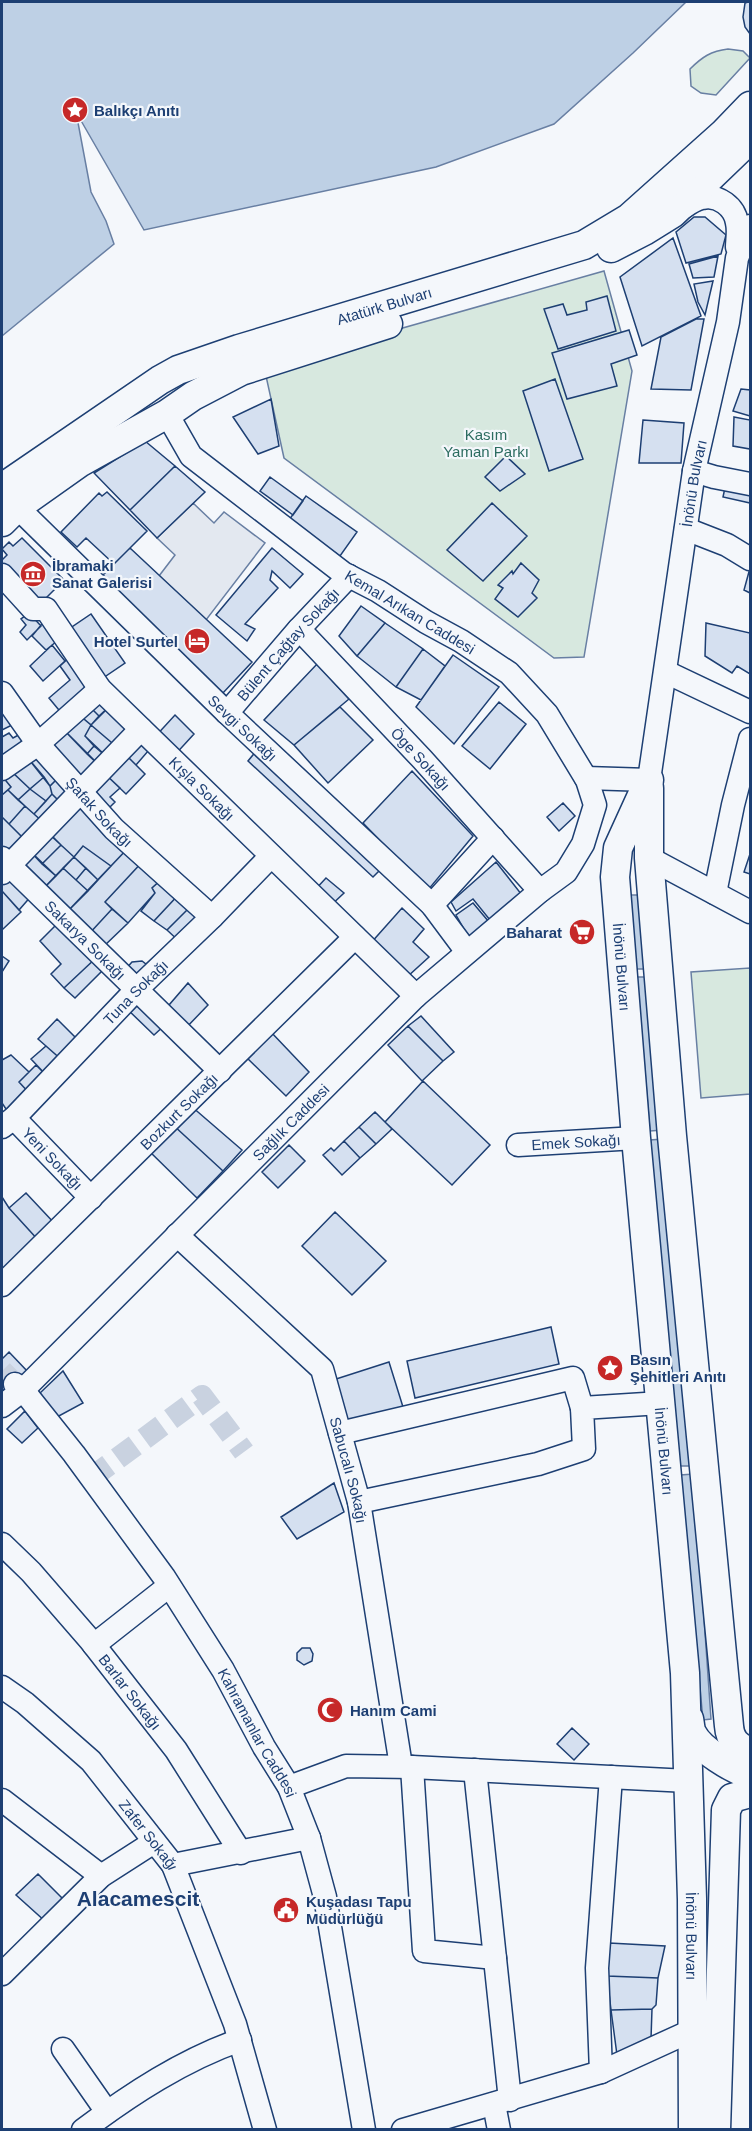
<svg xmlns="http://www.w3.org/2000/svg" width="752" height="2131" viewBox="0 0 752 2131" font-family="Arial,sans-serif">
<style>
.green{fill:#d7e8df;stroke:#687fa3;stroke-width:1.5}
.parking{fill:#e3e8f0;stroke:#687fa3;stroke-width:1.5}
.water{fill:#bed0e5;stroke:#687fa3;stroke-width:1.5}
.building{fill:#d5e0f0;stroke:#1d3f73;stroke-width:1.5}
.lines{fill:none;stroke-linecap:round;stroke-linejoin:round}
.minor-tunnel{stroke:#c9d2e0;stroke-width:22;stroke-dasharray:22 11;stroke-linecap:butt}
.minor-casing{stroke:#1d3f73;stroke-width:25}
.major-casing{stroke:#1d3f73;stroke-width:31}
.minor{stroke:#f4f7fb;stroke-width:22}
.major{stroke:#f4f7fb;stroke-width:28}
.labels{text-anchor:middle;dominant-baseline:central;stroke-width:4.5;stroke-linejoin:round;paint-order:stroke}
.poi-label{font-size:15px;font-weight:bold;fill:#1d3f73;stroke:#f4f7fb;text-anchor:start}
.street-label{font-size:15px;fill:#1d3f73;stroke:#f4f7fb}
.park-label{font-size:15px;fill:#2c6c60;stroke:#f4f7fb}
.district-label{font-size:21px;font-weight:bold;fill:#1d3f73;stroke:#f4f7fb}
</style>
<rect width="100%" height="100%" fill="#f4f7fb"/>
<path class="green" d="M728 49 743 51 750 58 716 95 701 93 691 86 690 69C702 57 711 51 728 49Z
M604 271 632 371 584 657 554 658 284 458 266 376 385 333Z
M750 968V1094L701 1098 691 972Z"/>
<path class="parking" d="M193 503 214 523 224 512 265 543 206 620 159 576 175 555 157 538Z"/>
<path class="water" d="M2 2H686L633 53 554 124 436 167 144 230 76 112 91 192 106 221 114 244 2 336Z
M628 895H640L646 969H635Z
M637 977H647L663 1130 650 1131Z
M663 1139 693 1466H680L650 1140Z
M694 1474 711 1719 703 1720 680 1475Z"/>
<path class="building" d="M748 2H750V34L745 27 743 17 745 3Z
M694 217H705L726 235 721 254 686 263 676 232Z
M673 238 701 316 642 346 620 277Z
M718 256 714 277 693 278 689 264Z
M713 281 705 315 698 302 694 284Z
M607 296 616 331 558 349 544 309 563 304 567 315 587 310 586 302Z
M696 319H704L691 390 651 389 661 337Z
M629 330 637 355 611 364 617 386 567 399 552 353Z
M555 379 583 459 549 471 523 391Z
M741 389 750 390V416L733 411Z
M271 399 279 446 258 454 233 417Z
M734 417 750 420V449L733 446Z
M643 420 684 423 681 463H639Z
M145 441 175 466 130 510 94 473Z
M506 456 525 474 500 491 485 477Z
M175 466 205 492 157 538 130 510Z
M270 477 303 501 293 515 260 491Z
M726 483 750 488V503L723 497Z
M107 492 147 531 114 564 86 538 77 547 61 532 99 493 102 496Z
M306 496 357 532 340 556 289 520Z
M492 503 527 536 483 581 447 550Z
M22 538 64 580 39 605 2 568V560L7 555 2 549 9 542 13 546Z
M130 548 252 662 222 694 99 579Z
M272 548 303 574 290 588 272 571 270 580 278 588 245 624 255 629 247 641 216 615Z
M521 563 539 580 532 593 537 598 518 617 495 599 503 588 498 585 512 571 513 574Z
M750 568V593L744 590Z
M361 606 385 623 357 656 339 636Z
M29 613 41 626 27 640 20 632 26 625 21 619Z
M91 614 125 663 100 680 66 631Z
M47 618 62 637 46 650 32 636Z
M385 623 423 649 396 687 357 656Z
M706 623 750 633V674L737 666 732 673 705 656Z
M52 645 65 661 43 681 30 666Z
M423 649 445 666 421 700 396 687Z
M72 655 97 688 63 715 49 698 70 680 60 666Z
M453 655 499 687 454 744 416 707Z
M317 664 349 699 294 745 264 720Z
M101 692 112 704 99 716 88 705Z
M499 702 526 724 490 769 462 746Z
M112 704 138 729 118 748 91 725Z
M2 705 18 722 2 730Z
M88 705 99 716 91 725 78 714Z
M340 707 373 740 328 783 294 745Z
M78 714 91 725 85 736 94 746 87 754 63 729Z
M175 715 194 734 172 758 153 739Z
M91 725 118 748 108 758 85 736Z
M63 729 100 766 82 785 45 746Z
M24 732 33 745 6 761 2 754V737L9 733 13 738Z
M145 743 149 750 136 765 122 751Z
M94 746 108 758 100 766 87 754Z
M38 748 61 775 50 786 27 757Z
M257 750 384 866 373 877 248 761Z
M122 751 145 774 126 794 103 772Z
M27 757 44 777 30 789 10 770Z
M10 770 30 789 18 800 8 790 11 787 2 776Z
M412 771 473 836 428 890 363 823Z
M103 772 120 788 110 797 115 802 106 811 86 789Z
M61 775 76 791 63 805 52 794 50 786Z
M2 776 11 787 2 795Z
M44 777 50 786 52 794 46 801 30 789Z
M30 789 46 801 34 814 18 800Z
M8 790 25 806 9 824 2 817V795Z
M52 794 63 805 44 823 34 814Z
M79 797 129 847 111 866 83 846 74 857 49 834Z
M563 803 575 816 559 831 547 817Z
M25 806 44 823 25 840 9 824Z
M2 817 25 840 2 855Z
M47 831 61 845 42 864 29 850Z
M61 845 74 857 56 876 42 864Z
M83 846 111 866 98 880 74 857Z
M129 847 144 860 105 902 112 909 88 935 66 913Z
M30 851 56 876 42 890 17 865Z
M750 854V874L744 872Z
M74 857 86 868 76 880 63 868Z
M144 860 163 878 152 888 155 893 128 923 105 902Z
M496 862 522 895 490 920 473 899 456 911 451 902Z
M63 868 88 891 66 913 42 890Z
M86 868 98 880 88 891 76 880Z
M2 875 33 894 19 910 2 891Z
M163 878 181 892 154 921 141 911 155 893 152 888Z
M326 878 344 893 327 909 312 893Z
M2 891 21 912 3 929 2 928Z
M181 892 193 904 167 930 154 921Z
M473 903 489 922 469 938 456 915Z
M193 904 207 917 181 943 167 930Z
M402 908 424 929 413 942 429 957 407 977 370 944Z
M112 909 128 923 102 948 88 935Z
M61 920 97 957 64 988 51 974 61 964 40 941Z
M175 938 138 986 124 971 132 962 142 961 146 964Z
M2 956 9 961 2 972Z
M97 957 107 966 75 998 64 988Z
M188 983 208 1005 183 1031 163 1012Z
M137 995 166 1024 154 1035 125 1007Z
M421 1016 454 1052 443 1061 408 1026Z
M57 1019 81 1043 63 1061 38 1039Z
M408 1026 443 1061 422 1081 388 1045Z
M270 1031 309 1072 286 1096 244 1055Z
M46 1046 63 1061 48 1077 31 1059Z
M11 1055 29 1072 19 1082 31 1095 10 1115 2 1103V1060Z
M36 1065 48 1077 31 1095 19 1082Z
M423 1081 490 1145 452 1185 385 1122Z
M191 1106 242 1150 223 1171 172 1124Z
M375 1112 392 1129 376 1144 359 1127Z
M172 1124 223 1171 197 1198 146 1148Z
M359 1127 376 1144 360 1158 344 1141Z
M344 1141 360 1158 342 1175 323 1155 331 1148 334 1151Z
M289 1145 305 1161 278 1188 262 1172Z
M26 1193 56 1225 39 1241 9 1208Z
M2 1197 9 1208 39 1241 2 1280Z
M335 1212 386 1261 352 1295 302 1246Z
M551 1327 559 1364 415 1398 407 1361Z
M9 1352 28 1372 5 1393 2 1389V1359Z
M389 1362 403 1407 347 1425 333 1380Z
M63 1371 83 1403 57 1417 40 1393Z
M25 1411 38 1428 22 1443 7 1429Z
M334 1483 344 1512 297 1539 281 1517Z
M302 1648H310L313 1654 312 1661 304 1665 297 1660V1653Z
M572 1728 589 1744 574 1760 557 1744Z
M38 1874 67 1903 46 1922 16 1895Z
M609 1943 665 1946 658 1978 607 1976Z
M607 1976 658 1978 656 2005 652 2009 611 2010Z
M652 2009 651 2039 617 2055 611 2010Z"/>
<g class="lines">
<path class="minor-tunnel" d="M2 1371 15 1384
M91 1478 202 1396 244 1452"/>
<defs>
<g id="minor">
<path d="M684 207C690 203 696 199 702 198 718 194 735 207 737 223 739 231 737 240 737 247"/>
<path d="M694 471 714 477 750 484"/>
<path id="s1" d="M17 507 227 713 432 905 467 952"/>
<path d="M686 529 727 545 750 559"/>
<path id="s2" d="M2 575 33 609H46L100 689 416 996"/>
<path id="s3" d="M299 629 422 759 540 891"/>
<path d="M666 672 750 712"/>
<path id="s4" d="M2 693 38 744 114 829 212 917"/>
<path id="s5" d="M227 713 299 629 349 576"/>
<path d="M2 769 38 744 100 689"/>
<path id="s6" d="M586 778 649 780 694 471 728 322 737 258 750 226"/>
<path id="s7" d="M2 858 220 1071"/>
<path d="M649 858 750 912"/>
<path d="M2 873 141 729"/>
<path d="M715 893 733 805 750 739"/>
<path d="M432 905 493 838"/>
<path id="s8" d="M14 1118 91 1198"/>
<path id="s9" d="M2 1127 14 1118 137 989 212 917 271 856"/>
<path id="s10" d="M518 1145 636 1138"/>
<path id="s11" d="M177 1235 322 1369 359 1502 401 1766"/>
<path id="s12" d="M2 1285 355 937"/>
<path id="s13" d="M15 1384 23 1390 74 1454 164 1577 223 1670 264 1747 289 1787 309 1838 325 1897 364 2130"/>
<path id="s14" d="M2 1406 23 1390 416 996 540 891 566 872 583 844 595 805 587 780 547 714 509 673 461 641 426 622 378 591 343 573 191 456 167 414"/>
<path d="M340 1433 573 1378 582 1408"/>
<path d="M359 1502 538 1464 584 1449 582 1408 661 1403"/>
<path id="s15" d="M2 1544 31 1572 90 1640 176 1750 241 1853"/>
<path d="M94 1645 169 1586"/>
<path id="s16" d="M2 1687 25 1703 91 1761 173 1865 235 2024 265 2130"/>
<path d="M412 1767 424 1951 495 1958"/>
<path d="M475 1770 510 2100"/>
<path d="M289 1787 346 1766 412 1767 688 1781"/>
<path d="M2 1800 101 1876"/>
<path d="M173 1865 309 1838"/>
<path d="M2 1974 101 1876 154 1842"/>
<path d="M63 2049 107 2112"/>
<path d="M601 2072 597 1968 611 1777"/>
<path d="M494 2104 499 2130"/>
<path d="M83 2130C131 2094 183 2060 240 2040"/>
<path d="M403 2130 601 2072 693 2030"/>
</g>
<g id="major">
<path d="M611 248 644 231 673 213 750 139"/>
<path id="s17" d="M2 488 160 380 178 370 239 349 584 245 629 218 724 133 750 106"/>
<path d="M2 522 17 507 79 463 167 414 193 396 241 371 388 324"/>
<path id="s18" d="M649 780 618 848 615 877 636 1138 685 1673 692 1899 693 2130"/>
<path d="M649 788V858L672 1136 729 1726C730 1740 737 1747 750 1752"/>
<path d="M689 1719C690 1723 690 1729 692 1733 700 1750 733 1769 750 1775"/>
<path d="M716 2130 726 1810 732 1798 750 1793"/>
</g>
</defs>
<use href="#minor" class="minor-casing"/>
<use href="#major" class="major-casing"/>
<use href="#minor" class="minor"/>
<use href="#major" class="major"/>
</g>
<defs>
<symbol id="sight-disc" viewBox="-11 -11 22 22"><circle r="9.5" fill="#c62828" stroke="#f4f7fb"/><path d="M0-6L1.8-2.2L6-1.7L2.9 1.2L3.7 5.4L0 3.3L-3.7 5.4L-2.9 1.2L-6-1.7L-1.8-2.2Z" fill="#fff"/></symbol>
<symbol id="museum-disc" viewBox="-11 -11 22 22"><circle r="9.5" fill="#c62828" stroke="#f4f7fb"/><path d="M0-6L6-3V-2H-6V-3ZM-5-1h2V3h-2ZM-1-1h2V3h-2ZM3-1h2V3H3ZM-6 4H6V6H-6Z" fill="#fff"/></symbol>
<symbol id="hotel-disc" viewBox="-11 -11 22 22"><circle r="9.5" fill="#c62828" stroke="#f4f7fb"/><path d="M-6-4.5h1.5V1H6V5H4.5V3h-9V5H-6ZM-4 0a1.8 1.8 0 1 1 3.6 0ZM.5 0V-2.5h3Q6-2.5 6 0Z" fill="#fff"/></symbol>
<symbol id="supermarket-disc" viewBox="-11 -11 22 22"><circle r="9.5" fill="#c62828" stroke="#f4f7fb"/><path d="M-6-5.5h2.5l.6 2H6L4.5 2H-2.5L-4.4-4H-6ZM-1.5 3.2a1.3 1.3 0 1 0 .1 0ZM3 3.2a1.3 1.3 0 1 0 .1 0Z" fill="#fff"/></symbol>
<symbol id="mosque-disc" viewBox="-11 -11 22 22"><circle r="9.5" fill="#c62828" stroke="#f4f7fb"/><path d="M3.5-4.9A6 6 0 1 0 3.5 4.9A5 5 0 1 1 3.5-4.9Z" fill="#fff"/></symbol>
<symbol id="civic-disc" viewBox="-11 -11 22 22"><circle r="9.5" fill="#c62828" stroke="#f4f7fb"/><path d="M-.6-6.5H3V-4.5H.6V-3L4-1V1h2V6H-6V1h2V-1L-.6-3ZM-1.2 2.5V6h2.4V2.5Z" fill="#fff"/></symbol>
</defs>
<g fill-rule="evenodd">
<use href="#sight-disc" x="60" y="95" width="30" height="30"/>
<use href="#museum-disc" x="18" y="559" width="30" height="30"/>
<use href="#hotel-disc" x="182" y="626" width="30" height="30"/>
<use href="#supermarket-disc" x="567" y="917" width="30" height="30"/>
<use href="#sight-disc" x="595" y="1353" width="30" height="30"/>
<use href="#mosque-disc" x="315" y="1695" width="30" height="30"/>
<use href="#civic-disc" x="271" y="1895" width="30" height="30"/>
</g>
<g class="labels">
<g class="poi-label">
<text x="94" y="110">Balıkçı Anıtı</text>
<text x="52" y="565">İbramaki<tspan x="52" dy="17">Sanat Galerisi</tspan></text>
<text x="178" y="641" text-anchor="end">Hotel Surtel</text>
<text x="562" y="932" text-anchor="end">Baharat</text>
<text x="630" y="1359">Basın<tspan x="630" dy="17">Şehitleri Anıtı</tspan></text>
<text x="350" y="1710">Hanım Cami</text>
<text x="306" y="1901">Kuşadası Tapu<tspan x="306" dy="17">Müdürlüğü</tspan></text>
</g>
<g class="street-label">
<text stroke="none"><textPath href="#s17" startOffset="428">Atatürk Bulvarı</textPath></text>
<text stroke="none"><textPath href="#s6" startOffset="363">İnönü Bulvarı</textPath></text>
<text transform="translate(410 612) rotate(31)">Kemal Arıkan Caddesi</text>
<text stroke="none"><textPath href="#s5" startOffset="92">Bülent Çağtay Sokağı</textPath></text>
<text stroke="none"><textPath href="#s1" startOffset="316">Sevgi Sokağı</textPath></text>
<text stroke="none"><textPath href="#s3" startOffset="178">Öge Sokağı</textPath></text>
<text stroke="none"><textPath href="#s2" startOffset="298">Kışla Sokağı</textPath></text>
<text stroke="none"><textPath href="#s4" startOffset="154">Şafak Sokağı</textPath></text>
<text stroke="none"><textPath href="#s7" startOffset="117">Sakarya Sokağı</textPath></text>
<text stroke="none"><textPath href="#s18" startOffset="194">İnönü Bulvarı</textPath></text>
<text stroke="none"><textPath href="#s9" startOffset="190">Tuna Sokağı</textPath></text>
<text stroke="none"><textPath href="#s12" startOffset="248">Bozkurt Sokağı</textPath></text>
<text stroke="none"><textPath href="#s14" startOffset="405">Sağlık Caddesi</textPath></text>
<text stroke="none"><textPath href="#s10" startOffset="58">Emek Sokağı</textPath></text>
<text stroke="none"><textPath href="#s8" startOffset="56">Yeni Sokağı</textPath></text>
<text stroke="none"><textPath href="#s18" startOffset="680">İnönü Bulvarı</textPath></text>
<text stroke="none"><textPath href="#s11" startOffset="302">Sabucalı Sokağı</textPath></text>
<text stroke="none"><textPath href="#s15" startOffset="196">Barlar Sokağı</textPath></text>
<text stroke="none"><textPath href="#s13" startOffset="426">Kahramanlar Caddesi</textPath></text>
<text stroke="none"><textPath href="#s16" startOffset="210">Zafer Sokağı</textPath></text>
<text stroke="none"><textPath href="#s18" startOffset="1166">İnönü Bulvarı</textPath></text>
</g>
<g class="park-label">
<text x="486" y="434">Kasım<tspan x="486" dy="17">Yaman Parkı</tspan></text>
</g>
<g class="district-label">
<text x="138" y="1898">Alacamescit</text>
</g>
</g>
<rect width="752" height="2131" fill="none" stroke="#1d3f73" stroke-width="6"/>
</svg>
